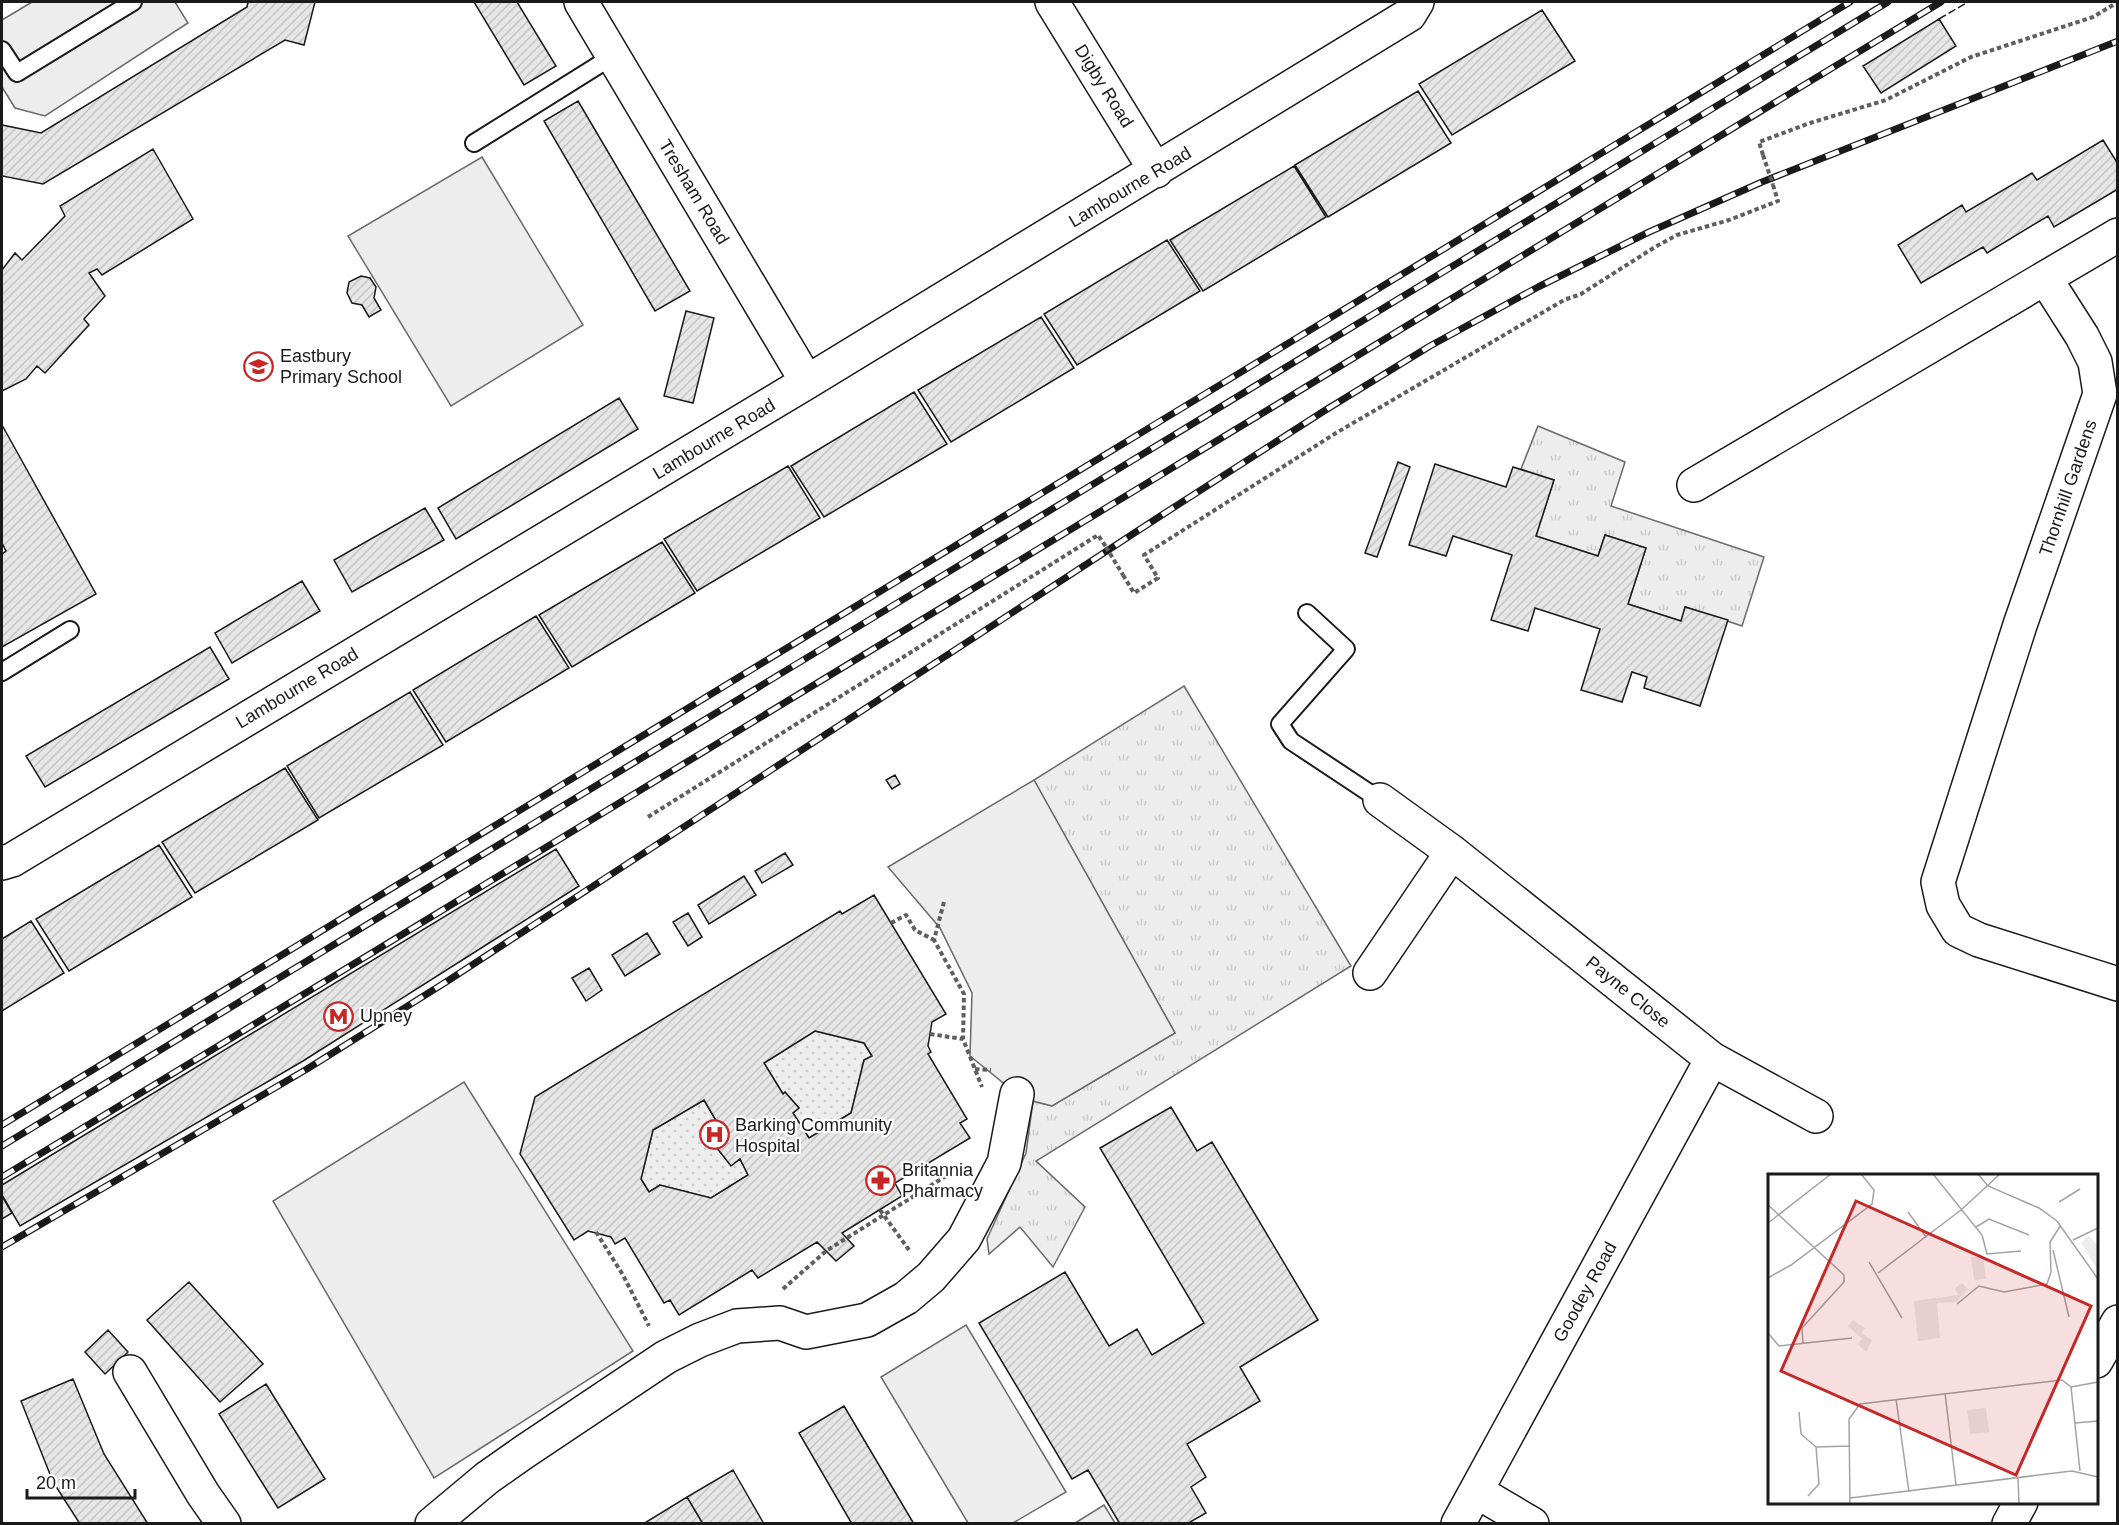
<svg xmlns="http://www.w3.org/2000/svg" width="2119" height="1525" viewBox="0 0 2119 1525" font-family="Arial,sans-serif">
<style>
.grass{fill:url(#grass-tufts);stroke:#6a6a6a;stroke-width:1.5}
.park{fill:url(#park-dots);stroke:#6a6a6a;stroke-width:1.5}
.built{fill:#ededed;stroke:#6a6a6a;stroke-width:1.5}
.building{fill:url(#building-hatch);stroke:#1a1a1a;stroke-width:1.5;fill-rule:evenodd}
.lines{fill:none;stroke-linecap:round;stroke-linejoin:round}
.service-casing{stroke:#1a1a1a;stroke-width:20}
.minor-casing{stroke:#1a1a1a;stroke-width:36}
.path{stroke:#5f5f5f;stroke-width:4;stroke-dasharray:4.5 3;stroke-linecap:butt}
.service{stroke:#fff;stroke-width:16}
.minor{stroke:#fff;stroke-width:33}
.rail-casing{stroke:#1a1a1a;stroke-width:7}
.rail{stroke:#fff;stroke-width:4.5;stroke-dasharray:14;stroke-linecap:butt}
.path-bridge{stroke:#5f5f5f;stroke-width:4;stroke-dasharray:4.5 3;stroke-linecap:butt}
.fence{stroke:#1a1a1a;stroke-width:1.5;stroke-dasharray:8 3;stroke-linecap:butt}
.labels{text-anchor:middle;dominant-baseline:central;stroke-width:4.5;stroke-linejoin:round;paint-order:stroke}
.street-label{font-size:18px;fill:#1a1a1a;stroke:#fff}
.poi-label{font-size:18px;fill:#1a1a1a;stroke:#fff;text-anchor:start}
.inset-road{fill:none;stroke:#a3a3a3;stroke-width:1.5}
.view{fill:#c62828;fill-opacity:0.15;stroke:#c62828;stroke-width:3}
.inset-edge{fill:none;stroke:#1a1a1a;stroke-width:3}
</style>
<defs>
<pattern id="grass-tufts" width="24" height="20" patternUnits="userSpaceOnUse" patternTransform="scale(1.5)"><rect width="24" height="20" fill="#ededed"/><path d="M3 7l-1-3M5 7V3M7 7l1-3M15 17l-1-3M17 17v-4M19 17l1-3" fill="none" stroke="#cbcbcb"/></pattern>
<pattern id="park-dots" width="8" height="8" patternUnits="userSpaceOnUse" patternTransform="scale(1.5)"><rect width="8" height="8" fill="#ededed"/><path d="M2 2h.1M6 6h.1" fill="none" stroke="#cbcbcb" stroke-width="1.8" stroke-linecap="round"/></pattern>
<pattern id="building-hatch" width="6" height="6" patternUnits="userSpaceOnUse" patternTransform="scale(1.5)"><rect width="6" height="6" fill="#e6e6e6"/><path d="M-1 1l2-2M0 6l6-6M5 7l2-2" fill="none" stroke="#c5c5c5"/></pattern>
</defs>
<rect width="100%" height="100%" fill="#fff"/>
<path class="grass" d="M1538 426 1625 462 1611 506 1764 557 1742 626 1686 607 1681 621 1628 604 1646 548 1605 535 1598 556 1536 536 1554 480 1521 469Z
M1184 686 1351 966 1036 1161 1085 1207 1053 1267 1020 1227 989 1254 987 1239 1026 1153 1033 1101 1052 1106 1175 1033 1034 780Z"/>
<path class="park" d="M815 1031 864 1043 872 1056 864 1060 851 1113 809 1138 793 1113 799 1108 785 1092 783 1094 764 1063Z
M704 1100 724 1134 713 1143 731 1165 740 1159 748 1175 711 1198 660 1185 649 1192 641 1179 653 1130Z"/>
<path class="built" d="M32 2H175L188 23 45 116 15 108 2 87V20Z
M482 157 583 325 451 406 348 236Z
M1034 780 1175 1033 1052 1106 1033 1101 1017 1094 970 1056 972 993 940 928 888 867Z
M464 1082 633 1351 434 1478 273 1201Z
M966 1325 1066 1492 1013 1523H968L881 1377Z
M1104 1505 1115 1523H1075Z"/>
<path class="building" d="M248 2H315L304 45 285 40 43 184 2 176V125L41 133 247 7Z
M474 2H517L556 66 524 85Z
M1542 10 1575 61 1452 135 1419 84Z
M1939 19 1956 46 1881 93 1863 66Z
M1418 91 1451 143 1328 217 1295 165Z
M578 101 690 291 655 311 544 121Z
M2103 140 2118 164V189L2054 227 2048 216 1987 253 1983 247 1921 283 1898 245 1962 205 1966 212 2032 173 2037 180Z
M153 149 193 219 102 275 97 269 89 273 105 296 84 319 89 325 45 373 37 366 26 379 2 391V270L15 253 22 260 65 216 60 206Z
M1294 166 1326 217 1203 291 1170 240Z
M1167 240 1200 291 1077 365 1044 314Z
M361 276 370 278 376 287 374 298 381 310 369 317 362 305 352 303 347 293 349 282Z
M686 311 714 318 693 403 664 396Z
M1041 317 1074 368 951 442 918 390Z
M914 392 947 444 824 517 791 466Z
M619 398 638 429 456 539 438 508Z
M2 425 96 594 2 647V554L6 551 2 543Z
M1398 462 1410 467 1377 557 1365 553Z
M1435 464 1506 487 1513 467 1554 480 1536 536 1598 556 1605 535 1646 548 1628 604 1681 621 1685 607 1728 620 1700 706 1644 688 1647 677 1632 672 1622 702 1581 690 1600 629 1535 608 1528 631 1491 620 1512 555 1453 536 1446 556 1409 545Z
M788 466 820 518 697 591 664 539Z
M425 508 444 540 352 592 334 560Z
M662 542 695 593 572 667 539 615Z
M302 581 320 611 232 663 215 633Z
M536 616 569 668 446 742 413 690Z
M210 647 229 679 45 787 26 756Z
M410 692 443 745 319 818 287 766Z
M285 768 318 820 195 893 162 842Z
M895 775 900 784 892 789 886 780Z
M159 845 192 897 69 971 36 919Z
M556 849 579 886 303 1061 20 1226 2 1195V1185Z
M785 853 793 865 762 883 755 871Z
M744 876 756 895 709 924 698 905Z
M874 895 946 1014 932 1022 928 1046 931 1052 928 1054 967 1119 960 1123 970 1138 895 1183 902 1196 842 1233 854 1246 836 1261 817 1242 758 1278 752 1270 679 1315 670 1300 664 1303 625 1238 615 1244 611 1237 588 1231 574 1240 520 1154 535 1097 840 911 842 914ZM815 1031 864 1043 872 1056 864 1060 851 1113 809 1138 793 1113 799 1108 785 1092 783 1094 764 1063ZM704 1100 724 1134 713 1143 731 1166 740 1159 748 1175 711 1198 660 1185 649 1192 641 1179 653 1130Z
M688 913 702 937 688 946 673 922Z
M31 921 64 973 2 1011V939Z
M647 933 660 954 625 976 612 955Z
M589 968 602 990 586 1001 572 978Z
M1171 1107 1197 1151 1212 1142 1318 1320 1240 1367 1260 1401 1187 1444 1206 1477 1191 1487 1206 1513 1190 1522 1191 1524H1120L1088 1470 1072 1479 979 1323 1065 1272 1109 1346 1137 1329 1152 1355 1204 1323 1100 1148Z
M2 1196 12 1213 2 1219Z
M189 1282 263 1364 220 1402 147 1320Z
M108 1330 128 1352 105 1374 85 1352Z
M73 1379 104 1454 148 1524H80L53 1482 21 1401Z
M266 1384 325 1479 278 1508 219 1414Z
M844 1406 914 1524H852L799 1433Z
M733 1470 764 1524H703L687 1497Z
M687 1497 703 1524H643Z"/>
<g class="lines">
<defs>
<path id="service" d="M2 50 17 73 133 2
M474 143 613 56
M1307 613 1346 649 1280 724 1291 741 1380 800
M2 672 70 630"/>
<path id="minor" d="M581 2 807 382
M1052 2 1156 171
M2045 278 2082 336 2095 362 2100 394 2020 625 1938 882 1943 905 1958 930 1979 940 2118 984
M1694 485 2118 235
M1380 800 1452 852 1712 1059 1816 1116
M2 863 12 860 807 382 1409 15 1417 2
M1370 973 1452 852
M2096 1361 2118 1322
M130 1372 203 1494 224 1524
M1476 1491 1532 1524
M432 1524 487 1478 524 1452 666 1357 700 1340 737 1326 780 1323 806 1332 867 1320 906 1298 931 1277 964 1239 1004 1163 1017 1094
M1458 1524 1712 1059
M2009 1524 2021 1502"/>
</defs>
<use href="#service" class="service-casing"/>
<use href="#minor" class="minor-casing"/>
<path class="path" d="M1763 155 1759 142 1810 123 1886 100 1971 57 2093 17 2118 2
M1123 575 1134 593 1158 578 1144 555 1336 433 1564 300 1581 294 1655 247 1677 235 1729 220 1778 201 1773 185
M648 817 1098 535 1106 547
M944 902 934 940 964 994 963 1039 982 1087
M891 923 906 915 915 930 934 940
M930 1034 963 1039
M975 1069 991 1070
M880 1210 909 1250
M596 1232 623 1275 649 1326
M783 1289 826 1251 962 1166"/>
<use href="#service" class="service"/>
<use href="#minor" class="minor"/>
<defs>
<path id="rail" d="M2 1125 1850 2
M2 1146 1888 2
M2 1177 1941 2
M2 1247 307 1069 446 982 1165 513 1324 411 1430 346 1538 287 1649 232 1762 182 2118 41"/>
</defs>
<use href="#rail" class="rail-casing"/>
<use href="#rail" class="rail"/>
<path class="path-bridge" d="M1763 155 1773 185
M1106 547 1123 575"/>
<path class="fence" d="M1939 19 1968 2"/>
</g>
<defs>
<symbol id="school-ring" viewBox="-11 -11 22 22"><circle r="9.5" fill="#fff" stroke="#c62828" stroke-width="1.5"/><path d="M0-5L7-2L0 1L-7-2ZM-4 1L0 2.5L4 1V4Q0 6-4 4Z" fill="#c62828"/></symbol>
<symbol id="metro-ring" viewBox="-11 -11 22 22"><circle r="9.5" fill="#fff" stroke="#c62828" stroke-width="1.5"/><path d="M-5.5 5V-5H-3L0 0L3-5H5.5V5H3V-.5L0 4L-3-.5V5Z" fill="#c62828"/></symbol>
<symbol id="hospital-ring" viewBox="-11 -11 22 22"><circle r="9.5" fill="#fff" stroke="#c62828" stroke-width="1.5"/><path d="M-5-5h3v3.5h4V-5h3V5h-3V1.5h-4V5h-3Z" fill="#c62828"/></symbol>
<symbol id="pharmacy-ring" viewBox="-11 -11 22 22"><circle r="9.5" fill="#fff" stroke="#c62828" stroke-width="1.5"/><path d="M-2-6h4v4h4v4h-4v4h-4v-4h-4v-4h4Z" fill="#c62828"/></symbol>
</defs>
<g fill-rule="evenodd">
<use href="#school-ring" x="242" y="350" width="33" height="33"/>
<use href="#metro-ring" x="322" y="1000" width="33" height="33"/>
<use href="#hospital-ring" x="698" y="1118" width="33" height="33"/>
<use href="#pharmacy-ring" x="864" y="1164" width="33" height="33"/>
</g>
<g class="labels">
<g class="street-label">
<text transform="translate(1104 86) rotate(58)">Digby Road</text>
<text transform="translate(1130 187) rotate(-31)">Lambourne Road</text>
<text transform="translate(694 192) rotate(59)">Tresham Road</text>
<text transform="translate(714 439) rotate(-31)">Lambourne Road</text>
<text transform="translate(2068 488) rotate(-71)">Thornhill Gardens</text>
<text transform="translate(297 688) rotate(-31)">Lambourne Road</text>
<text transform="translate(1628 992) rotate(39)">Payne Close</text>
<text transform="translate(1585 1292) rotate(-61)">Goodey Road</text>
</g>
<g class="poi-label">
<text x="280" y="356">Eastbury<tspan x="280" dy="21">Primary School</tspan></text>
<text x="360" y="1016">Upney</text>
<text x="735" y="1125">Barking Community<tspan x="735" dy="21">Hospital</tspan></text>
<text x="902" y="1170">Britannia<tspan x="902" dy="21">Pharmacy</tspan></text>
</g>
</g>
<g transform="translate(1768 1174)">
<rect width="330" height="330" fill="#fff"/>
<path d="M321 62 329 71 330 97 313 69ZM194 109 200 115 188 128 169 129 172 164 150 167 146 127 190 121 187 114ZM85 146 97 154 93 159 104 166 98 178 90 170 94 165 80 152Z" fill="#ededed"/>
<path d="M215 82 218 105 206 106 203 83ZM218 234 221 258 202 260 199 236Z" fill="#ededed"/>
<path class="inset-road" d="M165 0 214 61 219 80 253 77M210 0 220 12 271 34 289 47 330 105M291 28 312 15M0 31 76 101V108L34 154 35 169M140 38 158 63M0 49 63 0M208 53 221 45 261 61M305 66 330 54M285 76 301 143M101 88 134 144M110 99 193 36 232 0M0 104 23 91 104 30 106 16 93 0M189 130 211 112 236 118 279 110 283 98 282 68 293 51M0 159 11 172 84 164M303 213 330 208M177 219 188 311M128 225 141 318M31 238 33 260 48 273 51 310 40 322M307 249 330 247M48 273 81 272M250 304 251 330M82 324 304 297 330 303M82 330 81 245 92 230 294 206 303 213 312 297"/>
<path class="view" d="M88 27 323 132 248 301 13 197Z"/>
<rect width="330" height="330" class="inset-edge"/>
</g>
<rect width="2119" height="1525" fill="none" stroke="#1a1a1a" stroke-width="6"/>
<path d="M27 1489v9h108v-9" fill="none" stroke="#1a1a1a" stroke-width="3"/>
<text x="36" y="1489" font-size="18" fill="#1a1a1a" stroke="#ffffff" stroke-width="4.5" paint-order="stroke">20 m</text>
</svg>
